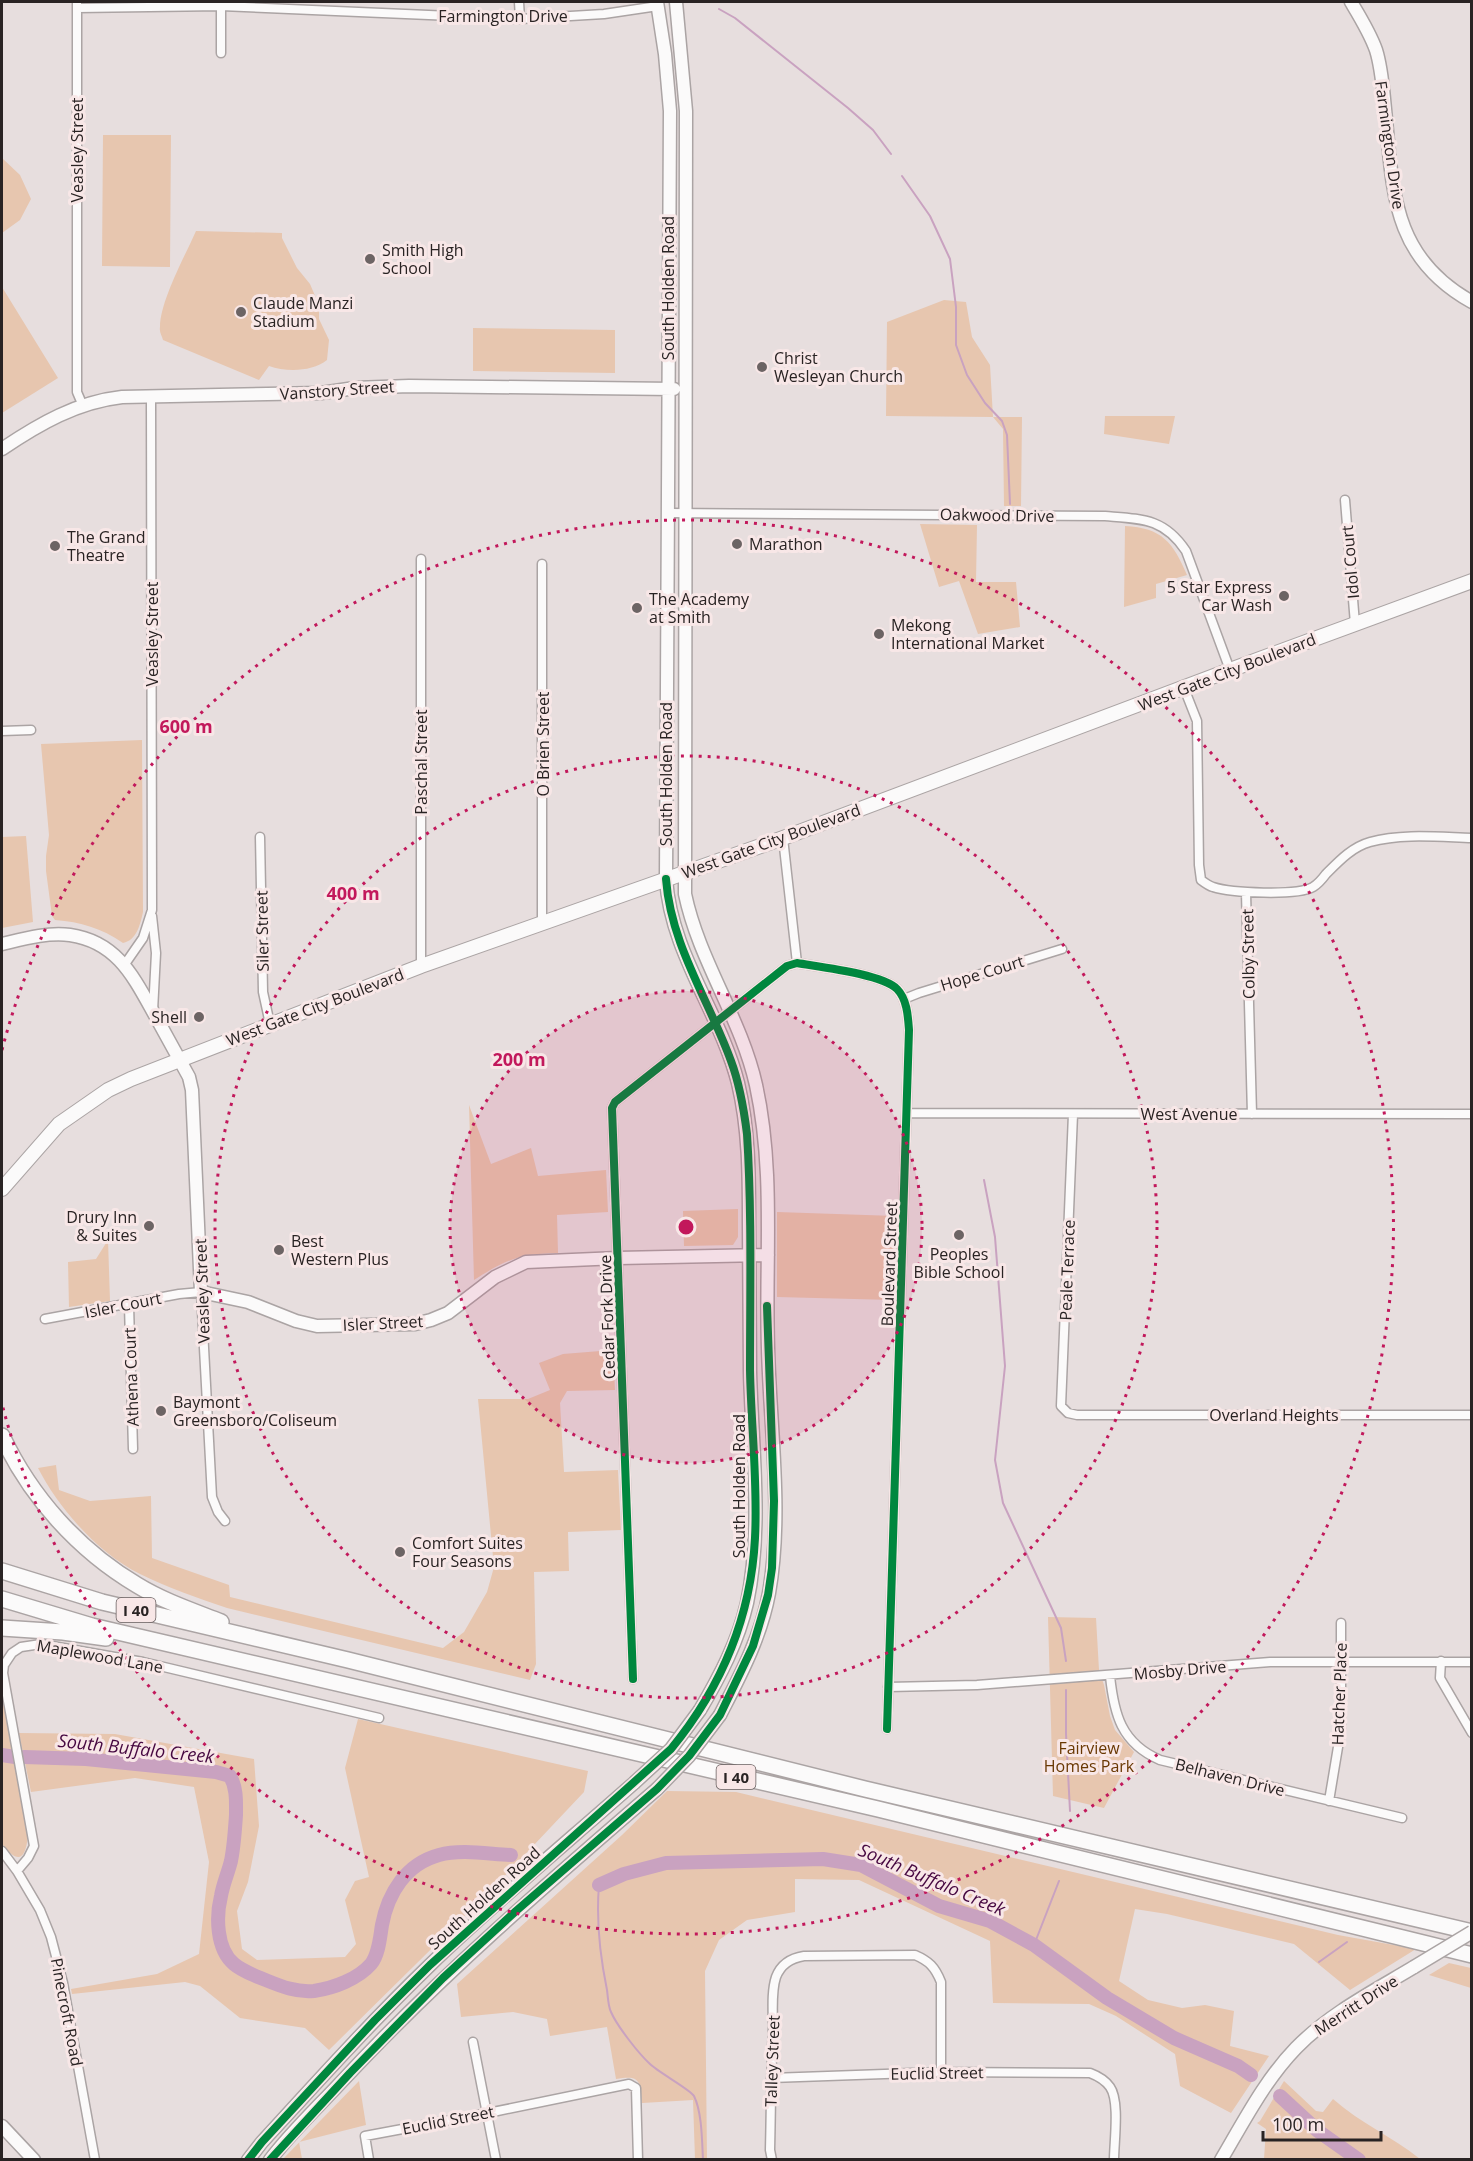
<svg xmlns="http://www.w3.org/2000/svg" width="1473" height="2161" viewBox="0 0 1473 2161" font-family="'Open Sans',sans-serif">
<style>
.green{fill:#e7c6af}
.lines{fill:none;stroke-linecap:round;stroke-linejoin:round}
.stream{stroke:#c9a2c0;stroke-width:2}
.river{stroke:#c9a2c0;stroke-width:14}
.street-casing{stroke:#aba4a4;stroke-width:11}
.secondary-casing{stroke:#aba4a4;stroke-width:15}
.primary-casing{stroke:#aba4a4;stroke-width:16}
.highway-casing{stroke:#aba4a4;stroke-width:18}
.street{stroke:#fbfafa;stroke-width:8}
.secondary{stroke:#fbfafa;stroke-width:12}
.primary{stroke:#fbfafa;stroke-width:14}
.highway{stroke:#fbfafa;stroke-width:15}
.secondary-bridge-casing{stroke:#aba4a4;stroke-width:15;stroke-linecap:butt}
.secondary-bridge{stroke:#fbfafa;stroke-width:12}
.cycleway-casing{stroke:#f8e7e7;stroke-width:11}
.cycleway{stroke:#00873e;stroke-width:8}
.ring{fill:none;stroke:#c2185b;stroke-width:3;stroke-dasharray:3 6}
.poi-dot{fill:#6c6464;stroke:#f8e7e7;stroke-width:2}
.labels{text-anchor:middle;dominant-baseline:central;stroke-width:6;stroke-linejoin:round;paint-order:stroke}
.shield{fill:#f8e7e7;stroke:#675e5e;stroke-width:1.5}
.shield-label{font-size:15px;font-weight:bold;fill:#292323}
.street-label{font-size:16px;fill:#292323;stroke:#f8e7e7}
.poi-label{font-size:16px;fill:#292323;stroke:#f8e7e7;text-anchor:start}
.park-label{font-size:16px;fill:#693803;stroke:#f8e7e7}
.water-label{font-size:18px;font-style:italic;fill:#460841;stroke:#f8e7e7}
.centre{fill:#c2185b;stroke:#f8e7e7;stroke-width:3}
.ring-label{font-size:18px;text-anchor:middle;font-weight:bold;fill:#c2185b;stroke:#f8e7e7;stroke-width:6;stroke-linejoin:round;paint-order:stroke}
</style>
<rect width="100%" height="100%" fill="#e7dede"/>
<path class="green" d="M103 135H171L170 267 102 266Z
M2 158 20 175 31 199 20 220 2 233Z
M196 231 282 233V238L297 268 310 284 319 305V319L329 340 327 360C312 372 286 372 269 366L259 380 163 340C162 336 159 332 160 327 160 301 185 256 196 231Z
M2 287 58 378 2 413Z
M944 300 966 302 972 337 990 365 993 417H1022L1021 506H1004L1003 429 993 417 886 416 887 322Z
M473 328 615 330V373L473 371Z
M1105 416H1175L1169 444 1104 434Z
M920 524 977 525 976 582H1016L1020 627 978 634 959 581 939 587Z
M1125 526C1162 528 1173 542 1187 575L1156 584V598L1124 607Z
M142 740 143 912C140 925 137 940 123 943 101 928 81 922 55 920L52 916 46 871V856L49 835 41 744Z
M26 836 33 922 2 928V837Z
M469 1105 491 1164 531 1148 538 1176 606 1170 608 1212 557 1215 558 1253C519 1254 507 1259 474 1280Z
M738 1209V1237L733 1245 684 1246 683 1211Z
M777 1212 895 1216 893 1300 777 1297Z
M108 1240 110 1301 69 1307 68 1262 96 1259Z
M613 1350 615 1390 567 1391 560 1403 564 1472 618 1470 621 1530 568 1532 569 1571 534 1572 536 1664 530 1680 227 1608C198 1598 168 1588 140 1574 98 1553 59 1509 38 1468L56 1465 59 1490 90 1501 151 1496 152 1558 229 1585 230 1597 443 1648 464 1632 487 1592 494 1567 478 1399H528L550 1390 539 1363 563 1354Z
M1048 1617 1096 1618 1099 1670 1104 1685 1110 1716 1115 1730 1134 1752 1104 1808 1053 1796Z
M2 1696 28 1836C25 1862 17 1863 2 1844Z
M358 1719 588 1771 584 1792 498 1883 329 2050 305 2028 240 2018 200 1986 185 1982 72 1994 71 1989 157 1974 199 1954 209 1862 194 1787 135 1778 31 1792 19 1733 115 1734 254 1759 259 1826 248 1882 237 1911 242 1949 257 1960 345 1957 356 1944 345 1900 355 1881 369 1877 345 1768Z
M667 1791 736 1792 1338 1935 1416 1949 1350 1990 1294 1944 1167 1914 1135 1909 1119 1981 1148 2000 1182 2008 1205 2005 1234 2011 1230 2046 1269 2056 1231 2113 1180 2086 1175 2054 1116 2016 1089 2004 993 2003 990 1941 859 1880 795 1879V1912L747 1920 719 1940 705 1971 707 2159H695L693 2100 642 2103C640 2080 640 2075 616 2079L607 2027 550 2036 547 2019 513 2012 461 2017 457 1984 622 1835Z
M1449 1963 1471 1968V1988L1429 1975Z
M359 2081 366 2125 299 2142 302 2159H283Z
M1284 2081 1316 2111 1323 2112 1333 2099C1360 2123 1393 2137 1420 2159H1264L1266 2129 1257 2123 1260 2121Z"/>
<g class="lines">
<path class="stream" d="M719 9 735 18 848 108 873 130 891 154
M902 176 930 216 950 259 956 307V345L967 375 985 403 1002 421 1007 435 1010 504
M984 1180 995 1237 1005 1366 995 1460 1003 1503 1061 1628 1066 1661
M1066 1690V1734L1070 1811
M599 1885C596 1920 600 1956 607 1990 608 1997 608 2006 611 2012 617 2026 639 2054 650 2064 658 2072 691 2090 694 2096 702 2112 702 2141 703 2160
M1034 1945 1059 1881
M1319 1962 1347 1942"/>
<path class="river" d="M2 1755 15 1757
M24 1757 86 1759 216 1772 230 1776C237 1788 236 1802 236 1815 235 1830 234 1846 231 1861 228 1873 223 1884 221 1896 216 1916 216 1949 234 1964 241 1970 249 1973 258 1977 276 1984 294 1993 314 1991 334 1988 358 1979 371 1964 379 1954 380 1937 382 1925 388 1893 406 1864 439 1855 461 1849 488 1854 511 1855
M599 1885 624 1874 666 1863 823 1859 861 1865 939 1906 990 1921 1034 1945 1107 1998 1174 2038 1238 2066 1251 2075
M1280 2096 1318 2131 1359 2160"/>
<defs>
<path id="street" d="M77 2V392L83 406
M519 2 520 19
M77 8 221 6 520 19 604 14 658 6
M221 53V2
M1345 500 1355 624
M668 513 1105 516C1142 519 1164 518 1186 551L1230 670
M1184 688 1197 721 1199 865 1201 880C1205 883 1209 886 1213 887 1231 893 1297 896 1313 887 1318 884 1323 878 1326 874 1339 861 1352 847 1370 842 1402 833 1439 837 1472 838
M2 731 31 730
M260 837 263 992 270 1024
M783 838 797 963
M1246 893 1252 1114
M152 916 156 953 153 1011
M542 923V564
M125 964 143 938 152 910 151 395
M421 966V559
M904 999 919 993 1062 949
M907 1113 1472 1114
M1073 1114 1061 1406 1068 1413 1077 1415H1472
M129 1305 133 1449
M45 1319 179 1294 201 1292 212 1497 218 1512 225 1521
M1441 1661 1440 1678 1472 1733
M1110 1676C1114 1714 1121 1743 1160 1760L1402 1818
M633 1679 612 1108 615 1102 787 966 797 963C820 967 882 974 897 989 907 999 908 1016 909 1030L887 1729
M888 1687 977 1685 1270 1662H1472
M1329 1801 1341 1729V1623
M2 1851 17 1871 40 1910 51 1937 63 1983 95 2160
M17 1871 28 1858 34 1846 3 1673 4 1665 12 1653 21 1647 41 1644 143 1662 379 1718
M473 2042 496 2160
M771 2078 941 2072 1090 2073C1098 2076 1105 2080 1110 2087 1120 2101 1114 2142 1114 2160
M369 2160 365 2136 488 2113 629 2084 636 2088 638 2160
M772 2160 770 2150C771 2110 771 2069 773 2028 773 2012 771 1992 776 1977 781 1964 791 1958 804 1956L915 1955C929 1961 935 1967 941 1982V2072"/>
<path id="secondary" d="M657 2 665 54 670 111 666 879C671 954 720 1012 738 1083 749 1129 749 1175 749 1223 749 1272 750 1322 750 1372 752 1449 763 1527 747 1603 738 1642 720 1676 700 1710
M676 2 686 111 685 894C699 961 741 1018 756 1085 775 1172 765 1261 768 1348 770 1429 783 1513 769 1593 761 1637 740 1676 720 1715
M1351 2C1360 17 1370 33 1376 50 1382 69 1383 90 1385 109 1393 190 1391 257 1472 302
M2 449C39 424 77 402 122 397L321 393 355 388 409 386 674 389
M2 944C23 939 47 932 70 935 118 942 134 978 156 1017 167 1037 178 1057 189 1077L192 1090 201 1292 248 1302 296 1321 317 1326 415 1324 431 1320 448 1313 495 1277 526 1262 618 1258 768 1255
M2 2126 34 2160
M248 2160 262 2142C317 2082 371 2022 429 1966 495 1902 565 1844 634 1783
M270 2160C292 2131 319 2106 344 2079 441 1975 549 1882 657 1789
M1221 2160C1244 2121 1265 2080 1296 2048 1329 2014 1374 1991 1414 1967"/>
<path id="primary" d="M2 1189 59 1124 108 1090 131 1079 421 966 783 838 1230 670 1472 581"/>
<path id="highway" d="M2 1436C31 1497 78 1550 137 1585 163 1601 193 1611 221 1622
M2 1571 102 1602 348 1660 865 1789 1472 1932
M2 1599 92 1626 878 1809 1472 1955
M2 1628 63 1632 106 1638"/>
</defs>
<use href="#street" class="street-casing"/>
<use href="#secondary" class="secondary-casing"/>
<use href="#primary" class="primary-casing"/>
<use href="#highway" class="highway-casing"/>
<use href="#street" class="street"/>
<use href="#secondary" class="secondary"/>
<use href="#primary" class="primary"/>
<use href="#highway" class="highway"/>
<defs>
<path id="secondary-bridge" d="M634 1783 671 1749 700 1710
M657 1789 689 1756 720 1715
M1414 1967 1472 1932"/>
</defs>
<use href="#secondary-bridge" class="secondary-bridge-casing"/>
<use href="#secondary-bridge" class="secondary-bridge"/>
<defs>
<path id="cycleway" d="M633 1679 612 1108 615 1102 787 966 797 963C820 967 882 974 897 989 907 999 908 1016 909 1030L887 1729
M248 2160 262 2142 375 2020 430 1965 671 1749C721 1688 751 1617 755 1538 758 1482 751 1426 750 1370 750 1292 752 1212 747 1134 744 1110 740 1085 731 1061 709 1000 671 946 666 879
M270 2160 350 2073 443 1978 516 1911 657 1789 689 1756 720 1715 753 1646 768 1595 772 1568 774 1501 767 1306"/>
</defs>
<use href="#cycleway" class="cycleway-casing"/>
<use href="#cycleway" class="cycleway"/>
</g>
<circle cx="686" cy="1227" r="236" fill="#c2185b" fill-opacity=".12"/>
<g class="ring">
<circle cx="686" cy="1227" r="236"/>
<circle cx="686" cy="1227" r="471"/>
<path d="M2 1050A707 707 0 1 1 2 1404"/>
</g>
<g class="poi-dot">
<circle cx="370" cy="259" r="6"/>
<circle cx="241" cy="312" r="6"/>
<circle cx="762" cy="367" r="6"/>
<circle cx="737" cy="544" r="6"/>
<circle cx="55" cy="546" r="6"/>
<circle cx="1284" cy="596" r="6"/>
<circle cx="637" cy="608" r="6"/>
<circle cx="879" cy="634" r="6"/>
<circle cx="199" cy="1017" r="6"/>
<circle cx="149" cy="1226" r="6"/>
<circle cx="959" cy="1235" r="6"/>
<circle cx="279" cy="1250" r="6"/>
<circle cx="161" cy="1411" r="6"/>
<circle cx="400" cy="1552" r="6"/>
</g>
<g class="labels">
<g class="shield">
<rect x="116.5" y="1598" width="39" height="24" rx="4.5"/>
<rect x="716.5" y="1765" width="39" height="24" rx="4.5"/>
</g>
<g class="shield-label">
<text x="136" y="1610">I 40</text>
<text x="736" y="1777">I 40</text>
</g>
<g class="street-label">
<text x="503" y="16">Farmington Drive</text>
<text transform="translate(1390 145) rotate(82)">Farmington Drive</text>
<text transform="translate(77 150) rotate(-90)">Veasley Street</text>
<text transform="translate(668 288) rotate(-90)">South Holden Road</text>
<text transform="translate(337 390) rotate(-4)">Vanstory Street</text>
<text transform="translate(997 515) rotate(1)">Oakwood Drive</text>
<text transform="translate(1350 562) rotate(-95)">Idol Court</text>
<text transform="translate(152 634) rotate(-90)">Veasley Street</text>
<text transform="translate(1227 672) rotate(-21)">West Gate City Boulevard</text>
<text transform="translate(543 744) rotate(-90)">O Brien Street</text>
<text transform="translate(421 762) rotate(-90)">Paschal Street</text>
<text transform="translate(666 774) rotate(-90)">South Holden Road</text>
<text transform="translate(771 841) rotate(-20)">West Gate City Boulevard</text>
<text transform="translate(262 931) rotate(-91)">Siler Street</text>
<text transform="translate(1248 954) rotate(-91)">Colby Street</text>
<text transform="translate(982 973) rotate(-17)">Hope Court</text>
<text transform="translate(315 1007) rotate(-21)">West Gate City Boulevard</text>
<text x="1189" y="1114">West Avenue</text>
<text transform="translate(889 1264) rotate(-88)">Boulevard Street</text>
<text transform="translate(1067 1270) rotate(-88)">Peale Terrace</text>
<text transform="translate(202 1291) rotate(-92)">Veasley Street</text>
<text transform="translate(123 1305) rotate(-11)">Isler Court</text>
<text transform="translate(607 1317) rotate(-92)">Cedar Fork Drive</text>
<text transform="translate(383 1323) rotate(-3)">Isler Street</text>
<text transform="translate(131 1377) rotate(-92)">Athena Court</text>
<text x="1274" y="1415">Overland Heights</text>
<text transform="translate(739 1486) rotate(-90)">South Holden Road</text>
<text transform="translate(100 1656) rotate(10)">Maplewood Lane</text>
<text transform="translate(1180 1670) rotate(-5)">Mosby Drive</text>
<text transform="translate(1339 1694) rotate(-88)">Hatcher Place</text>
<text transform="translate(1230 1777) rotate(14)">Belhaven Drive</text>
<text transform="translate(484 1898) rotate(-42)">South Holden Road</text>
<text transform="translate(1356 2005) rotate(-33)">Merritt Drive</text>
<text transform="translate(67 2012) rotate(79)">Pinecroft Road</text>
<text transform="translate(772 2061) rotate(-88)">Talley Street</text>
<text transform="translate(937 2073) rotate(-1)">Euclid Street</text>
<text transform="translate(448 2120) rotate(-11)">Euclid Street</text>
</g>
<g class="poi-label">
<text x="382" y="250">Smith High<tspan x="382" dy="18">School</tspan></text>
<text x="253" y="303">Claude Manzi<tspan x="253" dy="18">Stadium</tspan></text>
<text x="774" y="358">Christ<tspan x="774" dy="18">Wesleyan Church</tspan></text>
<text x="67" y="537">The Grand<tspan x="67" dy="18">Theatre</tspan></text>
<text x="749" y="544">Marathon</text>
<text x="1272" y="587" text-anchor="end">5 Star Express<tspan x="1272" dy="18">Car Wash</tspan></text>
<text x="649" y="599">The Academy<tspan x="649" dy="18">at Smith</tspan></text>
<text x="891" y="625">Mekong<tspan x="891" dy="18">International Market</tspan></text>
<text x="187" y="1017" text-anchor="end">Shell</text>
<text x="137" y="1217" text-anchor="end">Drury Inn<tspan x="137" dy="18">&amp; Suites</tspan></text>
<text x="291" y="1241">Best<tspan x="291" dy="18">Western Plus</tspan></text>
<text x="959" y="1254" text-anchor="middle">Peoples<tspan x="959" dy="18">Bible School</tspan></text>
<text x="173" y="1402">Baymont<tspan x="173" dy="18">Greensboro/Coliseum</tspan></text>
<text x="412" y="1543">Comfort Suites<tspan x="412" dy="18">Four Seasons</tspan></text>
</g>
<g class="park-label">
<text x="1089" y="1748">Fairview<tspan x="1089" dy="18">Homes Park</tspan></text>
</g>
<g class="water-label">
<text transform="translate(136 1748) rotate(6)">South Buffalo Creek</text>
<text transform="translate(932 1879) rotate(23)">South Buffalo Creek</text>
</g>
</g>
<circle cx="686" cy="1227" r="9" class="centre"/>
<g class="ring-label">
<text x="186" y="733">600 m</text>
<text x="353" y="900">400 m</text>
<text x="519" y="1066">200 m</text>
</g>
<rect width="1473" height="2161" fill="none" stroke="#292323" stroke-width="6"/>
<path d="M1263 2131v9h118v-9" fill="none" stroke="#292323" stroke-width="3"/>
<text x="1272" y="2131" font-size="18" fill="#292323" stroke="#f8e7e7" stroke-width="4.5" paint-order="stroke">100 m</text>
</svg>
